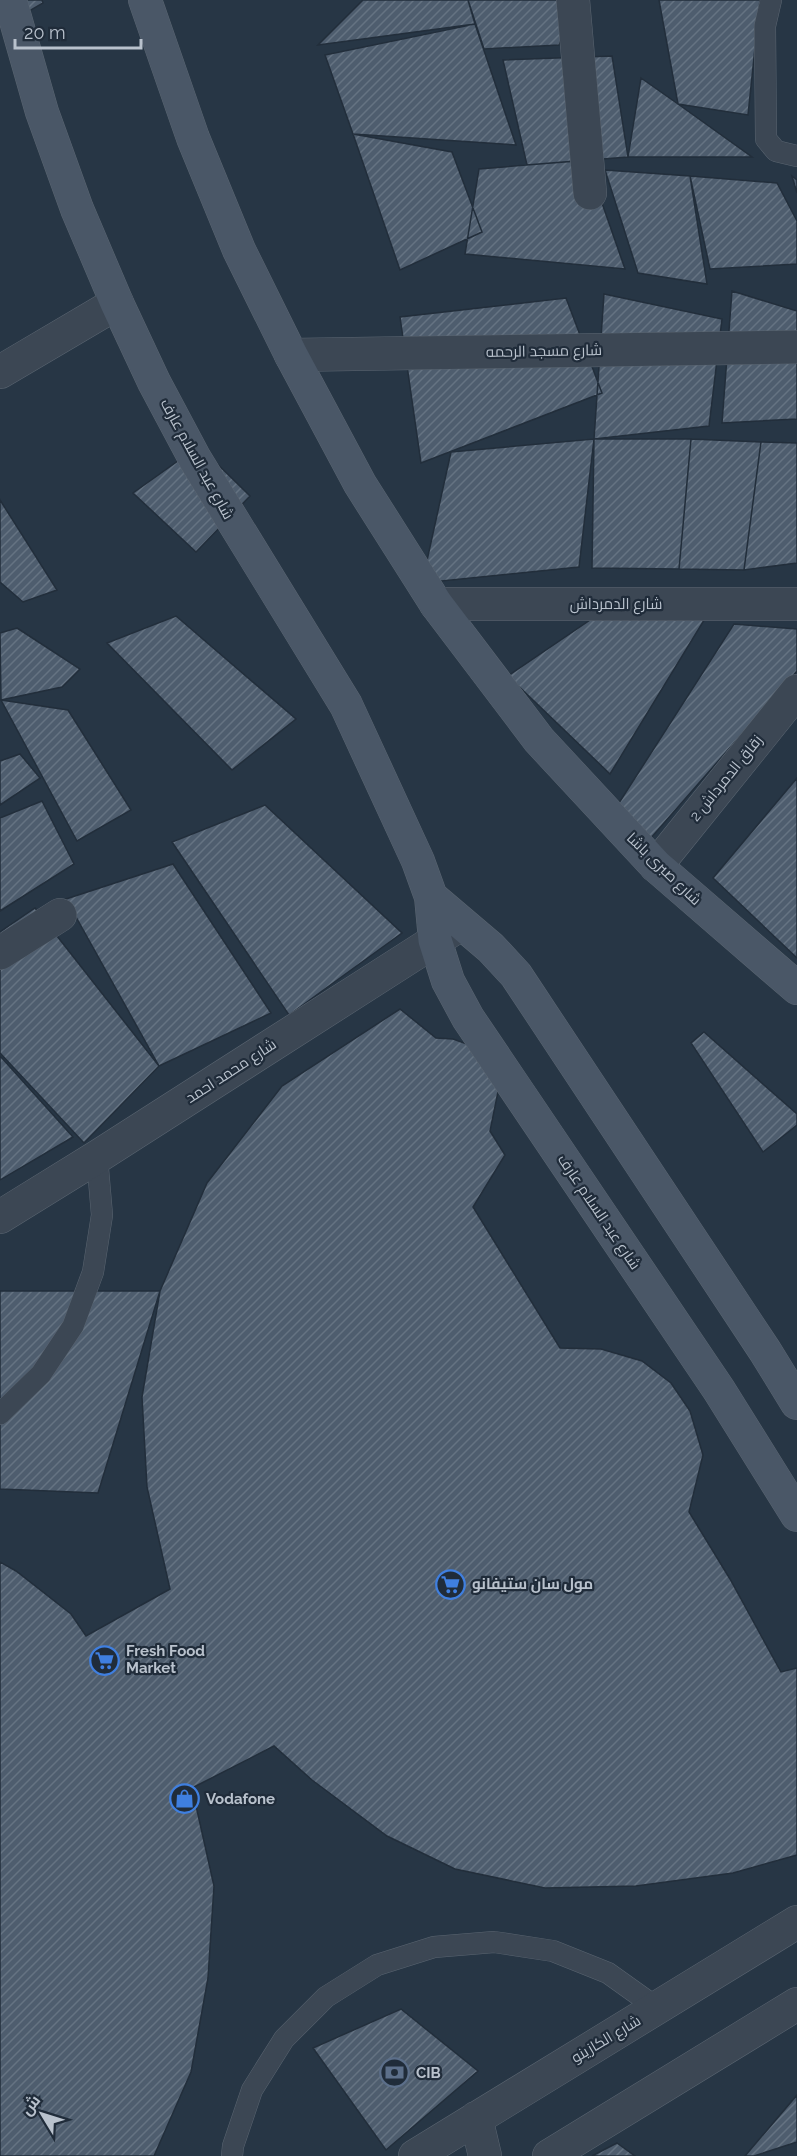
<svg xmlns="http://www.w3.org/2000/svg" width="797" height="2156" viewBox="0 0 797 2156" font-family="Raleway,Cairo,sans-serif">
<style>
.building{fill:url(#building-hatch);stroke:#222e3b;stroke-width:1.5}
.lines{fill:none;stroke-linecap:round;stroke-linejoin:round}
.lane-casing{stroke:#5a6571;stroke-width:22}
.street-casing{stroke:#5a6571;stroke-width:34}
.secondary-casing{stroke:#5a6571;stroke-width:34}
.lane{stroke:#3c4754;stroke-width:21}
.street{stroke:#3c4754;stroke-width:33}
.secondary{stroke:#4a5767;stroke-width:33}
.labels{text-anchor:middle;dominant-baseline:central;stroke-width:4.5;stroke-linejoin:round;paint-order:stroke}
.street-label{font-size:15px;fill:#b9c2cd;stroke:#202c3a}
.poi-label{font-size:15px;font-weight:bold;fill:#b9c2cd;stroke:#202c3a;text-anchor:start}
</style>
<defs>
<pattern id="building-hatch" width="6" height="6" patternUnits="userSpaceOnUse" patternTransform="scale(1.5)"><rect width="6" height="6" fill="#4e5d6e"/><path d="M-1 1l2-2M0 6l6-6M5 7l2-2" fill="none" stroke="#657382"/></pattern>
</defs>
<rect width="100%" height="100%" fill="#273645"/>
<path class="building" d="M0 0H42L43 3 0 28Z
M363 0H468L475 24 318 45Z
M468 0H557L574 9 559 45 484 49Z
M659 0H760L748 115 678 104Z
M475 24 516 145 353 134 325 55Z
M612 56 628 157 527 165 503 60Z
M641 78 678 104 752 157H628Z
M353 134 452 152 482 232 400 270Z
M587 160 625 269 465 254 479 169Z
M605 170 690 176 707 284 638 273Z
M690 176 777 183 797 221V264L710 269Z
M792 176 797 180V193Z
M732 291 797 311V419L722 423Z
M604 294 722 319 709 426 594 439Z
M566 298 602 393 421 463 400 317Z
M594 439 579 567 422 583 451 452Z
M594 439H691L679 569 592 568Z
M691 439 761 442 744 570 679 569Z
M761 442 797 443V563L744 570Z
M199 446 250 496 196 552 133 493Z
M0 500 57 590 23 602 0 582Z
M176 616 296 719 232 770 107 643Z
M596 616 706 617 610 774 508 676Z
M734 624 797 629V671L650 839 617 806Z
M17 628 80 669 62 687 1 700 0 633Z
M1 700 68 710 131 810 77 841Z
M20 754 40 778 0 805V761Z
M797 778V958L713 878Z
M42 801 74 864 0 911V818Z
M265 805 402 933 289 1015 172 842Z
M173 864 271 1013 159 1066 66 899Z
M35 908 159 1066 84 1143 0 1053V932Z
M400 1009 436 1038 453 1039 478 1048 500 1082 490 1131 505 1155 473 1207 560 1348 601 1349 642 1361 671 1383 690 1411 703 1455 689 1512 730 1579 781 1672 797 1668V1855L733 1873 636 1886 545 1888 455 1869 387 1836 312 1780 274 1746 192 1788 214 1886 208 1978 191 2072 154 2156H0V1562L16 1571 71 1614 86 1636 170 1589 147 1487 142 1397 160 1291 207 1183 282 1086Z
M704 1032 797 1114V1125L763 1152 691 1043Z
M0 1056 73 1137 0 1180Z
M0 1291H160L98 1493 0 1489Z
M401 2009 478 2071 386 2150 313 2048Z
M797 2095V2142L754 2156H745Z
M617 2143 635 2156H592Z"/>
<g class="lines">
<defs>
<path id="lane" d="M771 0 765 26 766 139 776 151 797 156
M0 1414 41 1374 73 1326 93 1272 102 1215 97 1157
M232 2156 233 2146 252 2090 284 2039 326 1997 377 1965 434 1947 494 1942 553 1951 608 1973 657 2008"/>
<path id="street" d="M573 0 590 193
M291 355 797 347
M0 372 117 303
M436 604H797
M656 866 797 691
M0 953 60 915
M0 1217 97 1157 458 926
M476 2118 485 2156
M415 2156 797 1922
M549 2156 797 2004"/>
<path id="secondary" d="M10 0 42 112 77 209 117 303 154 382 195 459 346 705 418 861 431 897 435 940 448 981 468 1018 719 1390 797 1515
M145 0 193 138 239 250 291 355 360 484 436 604 539 740 656 866 797 988
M431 897 491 948 516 975 765 1351 797 1403"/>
</defs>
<use href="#lane" class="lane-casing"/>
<use href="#street" class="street-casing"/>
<use href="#secondary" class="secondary-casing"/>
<use href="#lane" class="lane"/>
<use href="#street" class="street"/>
<use href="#secondary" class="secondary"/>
</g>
<defs>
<symbol id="supermarket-ring" viewBox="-11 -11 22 22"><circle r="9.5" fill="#202c3a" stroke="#3f7fe0" stroke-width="1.5"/><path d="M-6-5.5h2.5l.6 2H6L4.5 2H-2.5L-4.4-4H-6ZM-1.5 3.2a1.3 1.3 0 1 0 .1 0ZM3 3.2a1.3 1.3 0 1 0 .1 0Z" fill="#3f7fe0"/></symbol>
<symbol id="shop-ring" viewBox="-11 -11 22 22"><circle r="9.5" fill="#202c3a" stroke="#3f7fe0" stroke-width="1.5"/><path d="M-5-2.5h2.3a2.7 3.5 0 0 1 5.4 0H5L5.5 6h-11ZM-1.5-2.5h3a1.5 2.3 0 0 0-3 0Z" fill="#3f7fe0"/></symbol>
<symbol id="bank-ring" viewBox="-11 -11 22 22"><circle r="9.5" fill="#202c3a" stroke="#5c6f8a" stroke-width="1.5"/><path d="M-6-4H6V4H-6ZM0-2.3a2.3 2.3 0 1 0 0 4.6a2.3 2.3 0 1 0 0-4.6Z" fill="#5c6f8a"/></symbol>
</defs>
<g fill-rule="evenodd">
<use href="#supermarket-ring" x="434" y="1568" width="33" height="33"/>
<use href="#supermarket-ring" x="88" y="1644" width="33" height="33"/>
<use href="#shop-ring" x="168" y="1782" width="33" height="33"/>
<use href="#bank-ring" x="378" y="2056" width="33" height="33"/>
</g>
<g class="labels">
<g class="street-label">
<text transform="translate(544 351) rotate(-1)">شارع مسجد الرحمه</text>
<text transform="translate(197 459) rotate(61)">شارع عبد السلام عارف</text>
<text x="616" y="604">شارع الدمرداش</text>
<text transform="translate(726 778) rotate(-51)">زقاق الدمرداش 2</text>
<text transform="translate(664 869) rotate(44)">شارع صبرى باشا</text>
<text transform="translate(231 1071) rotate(-33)">شارع محمد احمد</text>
<text transform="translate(599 1212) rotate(56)">شارع عبد السلام عارف</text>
<text transform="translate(606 2039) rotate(-31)">شارع الكازينو</text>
</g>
<g class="poi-label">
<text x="472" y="1584">مول سان ستيفانو</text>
<text x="126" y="1651">Fresh Food<tspan x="126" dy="17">Market</tspan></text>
<text x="206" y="1799">Vodafone</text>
<text x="416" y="2073">CIB</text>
</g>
</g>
<g transform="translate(42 2114) rotate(308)" stroke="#202c3a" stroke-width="4.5" paint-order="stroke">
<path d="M0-4.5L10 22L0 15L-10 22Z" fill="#b9c2cd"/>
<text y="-9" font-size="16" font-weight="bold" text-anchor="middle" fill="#b9c2cd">ش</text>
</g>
<path d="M15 39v9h126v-9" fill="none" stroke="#b9c2cd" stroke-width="3"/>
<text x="24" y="39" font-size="18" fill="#b9c2cd" stroke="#202c3a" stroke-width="4.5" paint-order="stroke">20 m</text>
</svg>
